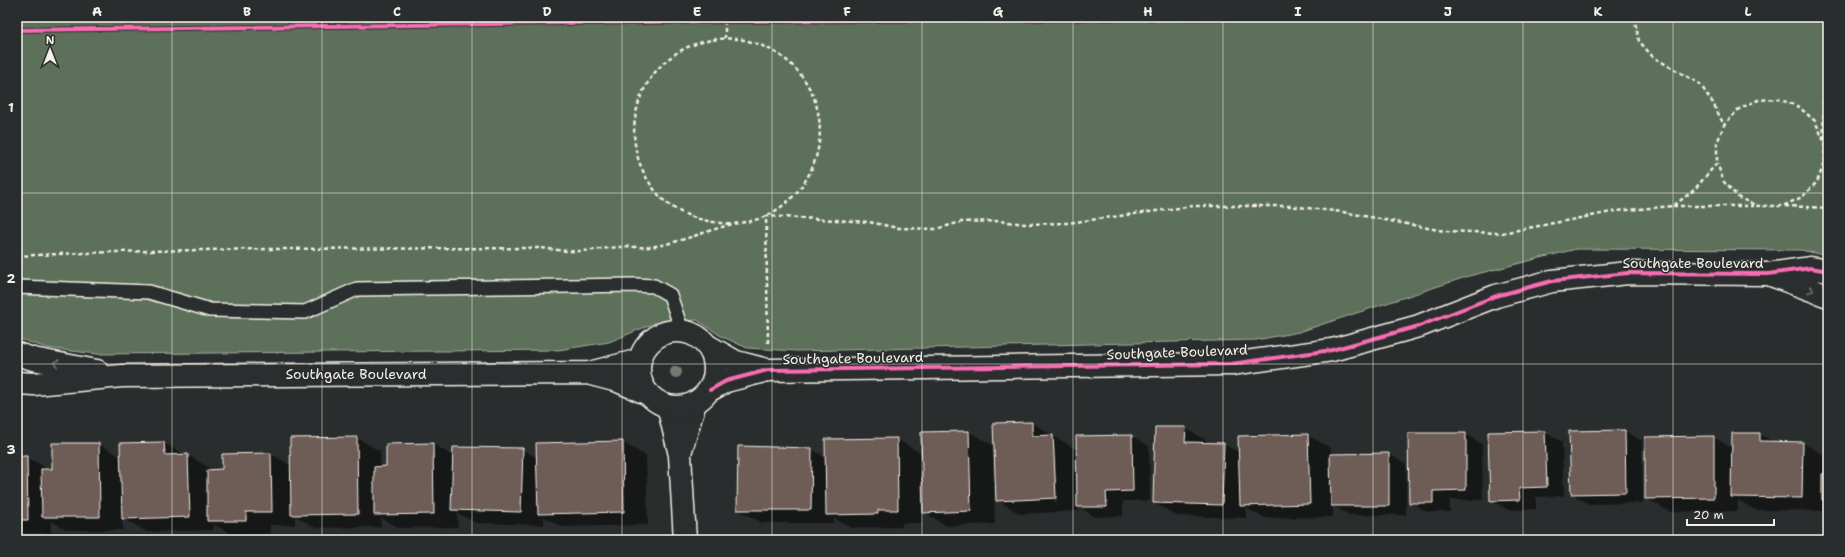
<svg xmlns="http://www.w3.org/2000/svg" width="1845" height="557" viewBox="0 0 1845 557" font-family="'Shantell Sans',sans-serif">
<style>
.green{fill:#5c705a;stroke:#a8b0a1}
.shadow{fill:#0007;fill-rule:evenodd}
.building{fill:#6e5b57;stroke:#f4f1e8}
.lines{fill:none;stroke-linecap:round;stroke-linejoin:round}
.service-casing{stroke:#f4f1e8;stroke-width:16}
.minor-casing{stroke:#f4f1e8;stroke-width:25}
.tertiary-casing{stroke:#f4f1e8;stroke-width:25}
.path{stroke:#f4f1e8;stroke-width:2.5;stroke-dasharray:4 3;stroke-linecap:butt}
.service{stroke:#2a2d2e;stroke-width:13}
.minor{stroke:#2a2d2e;stroke-width:22}
.tertiary{stroke:#2a2d2e;stroke-width:22}
.cycleway-casing{stroke:#2a2d2e;stroke-width:6}
.cycleway{stroke:#f96db3;stroke-width:4}
.tree{fill:#747971}
.oneway{stroke:#71726f}
.grid{fill:none;stroke:#f4f1e8;stroke-width:1;stroke-opacity:0.55}
.labels{text-anchor:middle;dominant-baseline:central;stroke-width:3;stroke-linejoin:round;paint-order:stroke}
.street-label{font-size:14px;fill:#f4f1e8;stroke:#2a2d2e}
.neatline{fill:none;stroke:#f4f1e8;stroke-width:1.5}
.grid-label{font-size:13px;text-anchor:middle;font-weight:bold;fill:#f4f1e8}
</style>
<rect width="100%" height="100%" fill="#2a2d2e"/>
<filter id="ink" filterUnits="userSpaceOnUse"><feTurbulence type="fractalNoise" baseFrequency=".025" numOctaves="2"/><feDisplacementMap in="SourceGraphic" scale="8" xChannelSelector="R" yChannelSelector="G"/><feConvolveMatrix kernelMatrix="1 2 1 2 8 2 1 2 1" color-interpolation-filters="sRGB"/></filter>
<g filter="url(#ink)">
<path class="green" d="M17 17H1828V256L1801 250 1576 249 1469 276 1299 332 1256 340 797 351 747 348 721 336 697 320 655 323 609 342 558 350 97 354 47 348 17 338Z"/>
<path class="shadow" d="M1032 423 1077 450 1132 436 1149 446 1150 501H1123V516L1095 517 1079 507V511L1020 514 997 500ZM1053 447H1055L1057 503H1055Z
M1185 428 1209 442V444H1223L1240 453 1307 435 1331 448V455L1389 454 1406 464V515H1349L1333 506V517L1264 518 1246 508V518L1177 516 1154 503Z
M1625 431 1642 441 1643 503 1589 504 1572 494 1570 432Z
M969 432 993 445 995 524 947 526 924 512 922 460H921L922 523H902V527L851 528 834 518V523H762L738 510 812 449 826 458 897 439 922 454Z
M1545 432 1562 442 1564 496 1536 497V509L1508 510 1491 500 1489 433Z
M1466 434 1482 444 1483 500H1450V512H1427L1410 502Z
M1759 434 1774 442 1803 443 1826 456 1828 502 1825 501V511L1755 510 1738 500V511L1670 512 1646 498 1713 437 1732 448Z
M357 438 380 451V467H387L433 444 453 456 522 449 537 458 622 442 646 456 648 525 562 527 544 517V525L476 523 457 513 458 527 399 528 381 518V527L316 528 295 516V525H270V534H232L213 524 214 530 147 532 123 518V530H66L51 521V533H17V457H27L50 470 99 444 121 457 164 443 185 455H188L211 469 212 470H223L271 454 292 466Z"/>
<path class="building" d="M1032 422V436L1053 435 1056 498 996 501 993 423Z
M1155 427H1186L1185 442 1224 443 1222 505 1153 503Z
M1625 430 1626 493 1571 494 1569 431Z
M969 431 971 511 923 513 921 432Z
M1545 431 1547 487 1519 488 1520 500 1490 501 1488 432Z
M1408 433H1466V490L1433 491V503H1409Z
M1732 433H1760V441L1803 442 1802 498 1731 497Z
M1308 434 1310 504 1240 506 1238 436Z
M1132 435 1133 491 1106 492 1107 507H1077L1076 436Z
M1714 436V498L1645 499V437Z
M357 437 358 514 291 515 290 438Z
M897 438 898 510H878V514L826 515 825 439Z
M623 441 624 512 538 514 536 443Z
M164 442 165 455 188 454 190 517 122 519 120 443Z
M52 443H99L100 517H42L41 469H52Z
M433 443 434 514 374 515V467L386 466V444Z
M738 446 812 448 811 510H737Z
M453 447 523 448 521 512 451 510Z
M271 453 272 512H246V521H207V470L222 469V454Z
M1389 453V506H1331L1330 454Z
M17 456H27L28 520H17Z
M1828 473V500H1822V474Z"/>
<g class="lines">
<defs>
<path id="service" d="M17 287 149 292 210 310 305 312 357 289 635 285 654 286 670 295 682 331"/>
<path id="minor" d="M668 406 680 455 685 540
M680 453 695 403"/>
<path id="tertiary" d="M1771 275 1828 296
M639 369a38 38 0 1 1 76 0a38 38 0 1 1-76 0Z
M708 346 736 362 767 370
M17 354 33 359 97 371
M591 374 618 381 648 394
M17 383 34 384 122 376 589 373 640 360
M710 390 726 381 768 370 1231 364 1332 350 1419 326 1496 296 1552 281 1628 273 1768 274 1811 268 1828 271"/>
</defs>
<use href="#service" class="service-casing"/>
<use href="#minor" class="minor-casing"/>
<use href="#tertiary" class="tertiary-casing"/>
<path class="path" d="M1634 17 1639 41 1653 57 1700 84 1713 103 1724 125
M725 21V38
M1824 139 1823 101 1828 78
M1825 143 1828 149
M1673 206H1756
M1785 206 1828 208
M17 256C191 247 366 249 540 248 553 249 566 252 579 251 593 251 608 247 622 247 631 246 640 248 649 247 676 244 703 232 729 225 741 222 754 222 766 216 809 195 830 146 815 101 804 70 779 49 748 41 729 36 708 39 690 46 640 67 619 129 646 177 652 187 659 197 668 204 687 218 707 222 730 224
M768 343 766 216 869 222 898 228 936 229 961 222 999 221 1025 224 1068 223 1193 206H1290L1343 212 1444 231 1502 233 1617 211 1673 206 1694 190 1717 163V143L1724 125 1739 109 1758 100 1779 99 1799 107 1815 121 1824 141 1825 162 1817 182 1802 197 1783 206H1758L1739 198 1724 182 1717 163"/>
<use href="#service" class="service"/>
<use href="#minor" class="minor"/>
<use href="#tertiary" class="tertiary"/>
<defs>
<path id="cycleway" d="M17 30 725 21 1272 17
M710 390 726 381 768 370 1231 364 1332 350 1419 326 1496 296 1552 281 1628 273 1768 274 1811 268 1828 271"/>
</defs>
<use href="#cycleway" class="cycleway-casing"/>
<use href="#cycleway" class="cycleway"/>
</g>
<circle class="tree" cx="676" cy="372" r="6"/>
<defs><path id="oneway-chevron" d="M-2-3.5L2.5 0L-2 3.5" fill="none" stroke-width="1.6" stroke-linecap="round" stroke-linejoin="round"/></defs>
<g class="oneway">
<use href="#oneway-chevron" transform="translate(1811 290) rotate(21)"/>
<use href="#oneway-chevron" transform="translate(56 363) rotate(-169)"/>
</g>
</g>
<path class="grid" d="M172 17V540M322 17V540M472 17V540M622 17V540M772 17V540M922 17V540M1073 17V540M1223 17V540M1373 17V540M1523 17V540M1673 17V540M17 193H1828M17 364H1828"/>
<g class="labels">
<g class="street-label">
<text x="1693" y="263">Southgate Boulevard</text>
<text transform="translate(1177 352) rotate(-2)">Southgate Boulevard</text>
<text transform="translate(853 358) rotate(-1)">Southgate Boulevard</text>
<text x="356" y="374">Southgate Boulevard</text>
</g>
</g>
<rect width="1845" height="557" fill="none" stroke="#2a2d2e" stroke-width="44"/>
<g transform="translate(50 50)" stroke="#2a2d2e" stroke-width="3" paint-order="stroke">
<path d="M0-3L7 15L0 10L-7 15Z" fill="#f4f1e8"/>
<text y="-6" font-size="11" font-weight="bold" text-anchor="middle" fill="#f4f1e8">N</text>
</g>
<path d="M1687 519v6h87v-6" fill="none" stroke="#f4f1e8" stroke-width="2"/>
<text x="1693" y="519" font-size="12" fill="#f4f1e8" stroke="#2a2d2e" stroke-width="3" paint-order="stroke">20 m</text>
<rect x="22" y="22" width="1801" height="513" class="neatline"/>
<g class="grid-label">
<text x="97" y="16">A</text>
<text x="247" y="16">B</text>
<text x="397" y="16">C</text>
<text x="547" y="16">D</text>
<text x="697" y="16">E</text>
<text x="847" y="16">F</text>
<text x="998" y="16">G</text>
<text x="1148" y="16">H</text>
<text x="1298" y="16">I</text>
<text x="1448" y="16">J</text>
<text x="1598" y="16">K</text>
<text x="1748" y="16">L</text>
<text x="11" y="112">1</text>
<text x="11" y="283">2</text>
<text x="11" y="454">3</text>
</g>
</svg>
